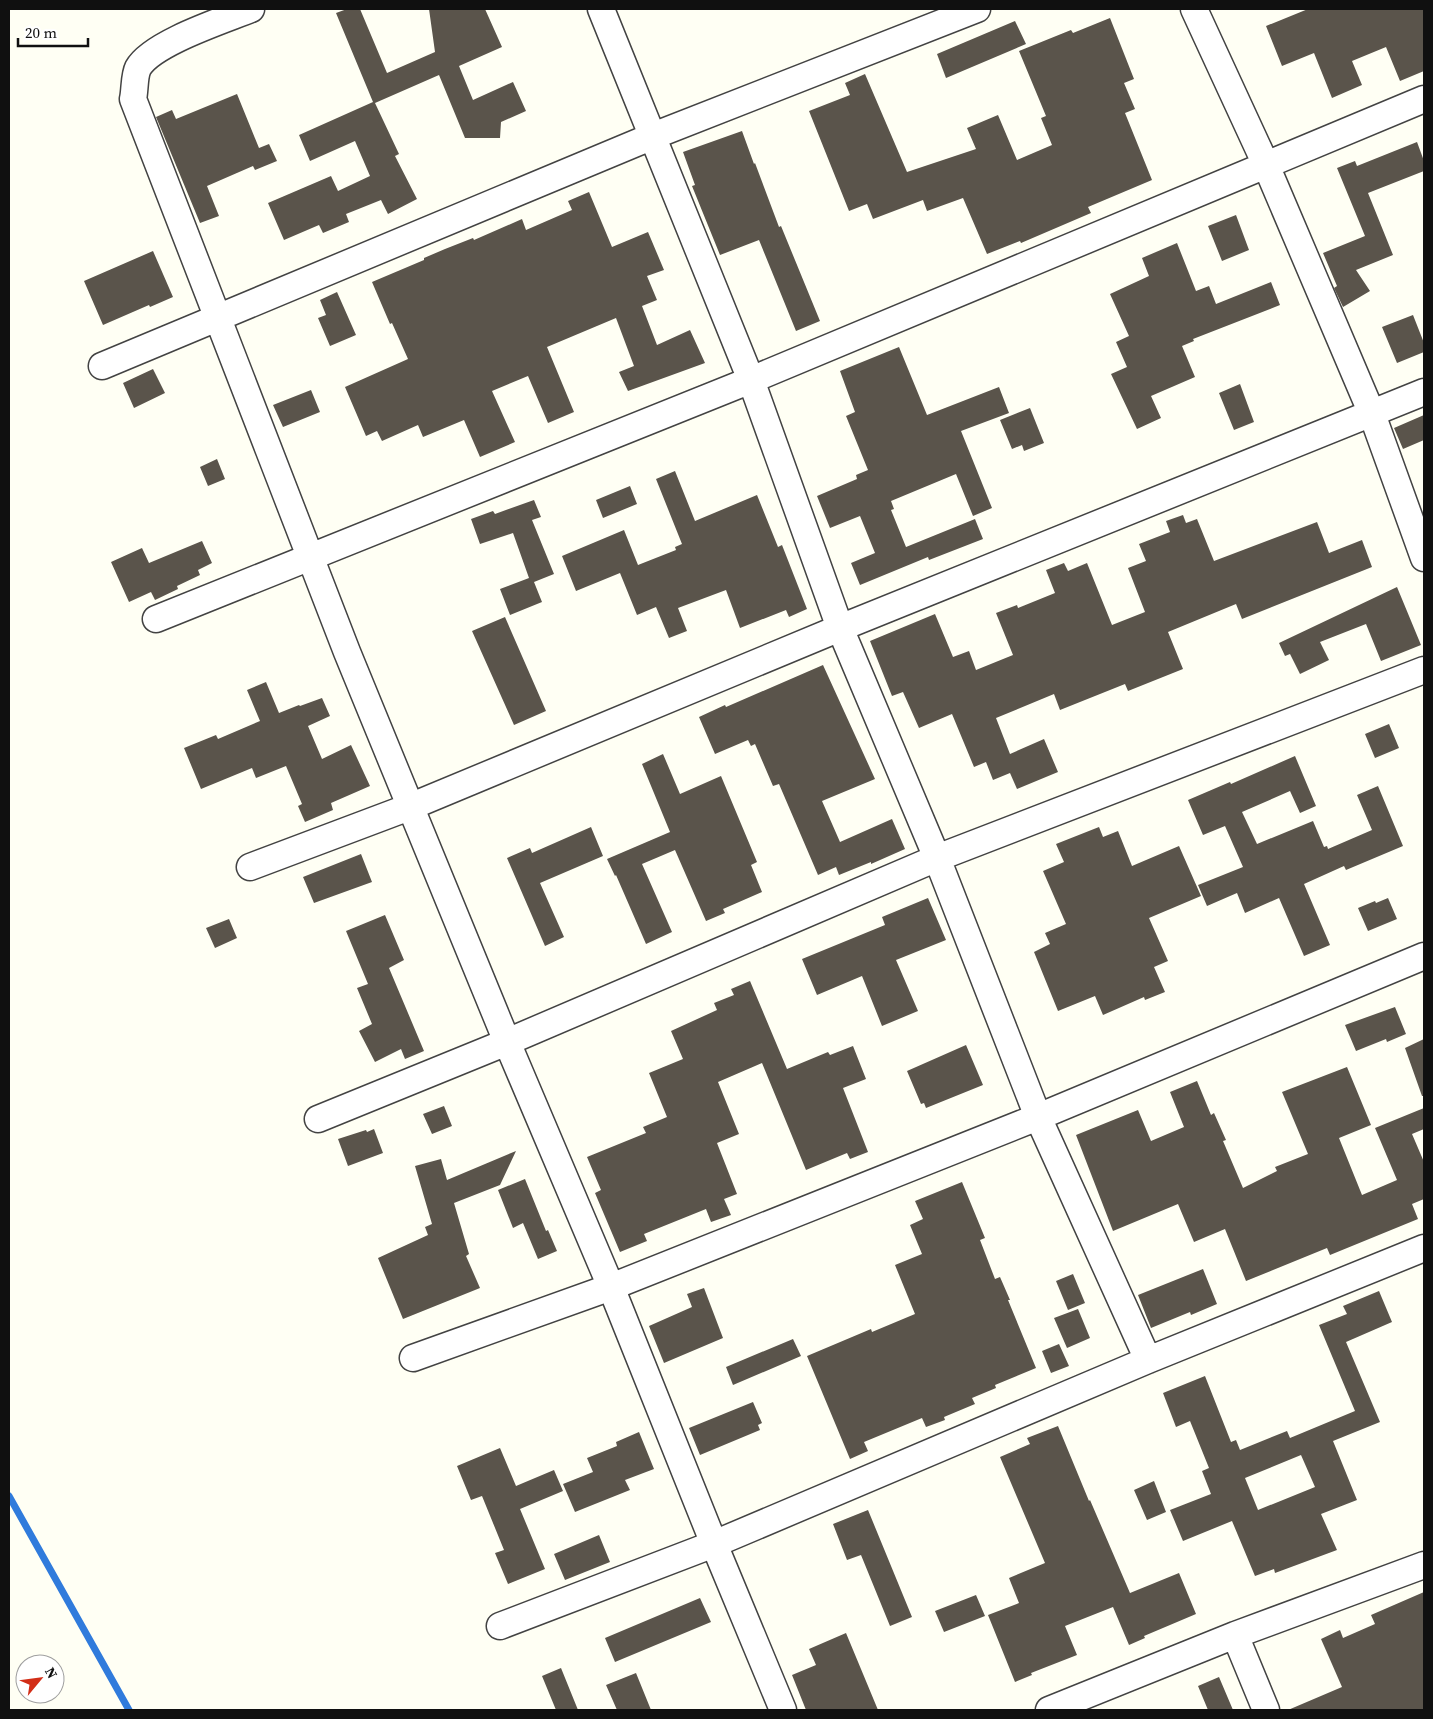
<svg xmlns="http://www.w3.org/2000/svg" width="1433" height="1719" viewBox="0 0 1433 1719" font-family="'Source Serif 4',serif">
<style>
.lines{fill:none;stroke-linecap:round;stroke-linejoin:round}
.stream{stroke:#307bdc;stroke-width:7}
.building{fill:#5a544b;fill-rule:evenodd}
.minor-casing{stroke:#434343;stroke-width:29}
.minor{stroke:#fff;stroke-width:26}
</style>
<rect width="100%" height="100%" fill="#fffff4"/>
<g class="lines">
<path class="stream" d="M9 1496 129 1710"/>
</g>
<path class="building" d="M347 9H360L387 73 435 52 429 9H485L502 47 459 66 473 100 513 82 526 111 501 122 500 138H465L439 75 375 103 399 154 395 156 417 199 388 214 381 200 346 214 349 222 323 233 319 225 284 240 268 203 331 176 338 191 370 176 355 141 310 161 299 135 373 102 336 13Z
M1308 9H1424V71L1400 81 1386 47 1352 61 1362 85 1332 98 1314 53 1282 66 1266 26Z
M1110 18 1134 79 1124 83 1135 109 1125 113 1152 180 1088 207 1091 213 1021 243 1020 241 987 254 963 198 927 211 923 200 873 219 867 204 849 211 809 111 850 95 845 83 865 74 907 172 976 149 967 128 998 115 1017 160 1052 145 1041 118 1046 116 1019 51 1071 30 1073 33Z
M1015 21 1026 44 946 78 937 54Z
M237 94 259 148 269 144 277 161 255 170 253 166 207 186 219 216 200 223 156 117 172 110 176 119Z
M742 131 754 164 755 163 779 227 781 226 820 321 796 331 759 240 720 255 692 186 695 185 683 152Z
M1417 142 1424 161V171L1368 193 1393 255 1356 270 1370 291 1343 307 1334 288 1337 286 1323 253 1365 236 1337 168 1355 161 1357 166Z
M589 192 612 247 648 232 664 270 647 276 657 300 642 306 657 345 690 330 705 363 628 391 619 372 634 366 616 318 547 347 574 412 548 423 528 376 492 391 515 442 480 457 464 420 423 437 418 425 382 441 377 431 366 436 345 387 408 359 392 323 390 324 372 282 424 260V258L445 249 473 238 474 240 522 219 526 230 572 210 568 201Z
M1236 215 1249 250 1222 261 1208 226Z
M1177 243 1196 291 1209 286 1216 304 1271 282 1280 305 1193 339 1194 341 1182 346 1195 377 1151 396 1161 418 1137 429 1111 374 1127 367 1116 342 1129 336 1110 294 1149 276 1142 258Z
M153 251 173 297 150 307 149 305 103 325 84 281Z
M337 292 356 335 330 346 318 318 326 315 320 300Z
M1413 315 1424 343V352L1397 363 1382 327Z
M899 347 927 415 999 387 1009 413 961 431 992 508 973 516 956 474 891 501 894 509 891 510 906 547 975 519 983 539 929 560 928 557 860 585 851 563 875 553 860 516 830 528 817 496 857 479 856 475 868 470 846 416 855 412 840 371Z
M153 369 165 393 134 408 123 383Z
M1240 384 1254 422 1234 430 1219 393Z
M311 390 320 412 283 427 273 405Z
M1030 408 1044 443 1024 451 1022 445 1012 449 1000 420Z
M1424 415V440L1403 449 1394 428Z
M217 459 225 479 208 486 200 467Z
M675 471 695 521 757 495 778 547 782 545 807 609 789 617 786 610 740 628 726 590 678 608 687 631 669 638 656 607 637 615 620 573 576 591 562 556 624 530 638 565 676 550 675 547 682 544 656 479Z
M630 486 637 504 603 518 596 500Z
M534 500 541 517 532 520 554 574 534 582 542 602 510 615 500 589 529 578 513 533 480 544 471 519 493 511 495 514Z
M1183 515 1186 523 1197 519 1214 561 1317 522 1329 553 1362 540 1372 567 1242 619 1236 604 1168 632 1183 669 1128 691 1125 684 1060 710 1054 694 996 718 1010 754 1044 739 1058 772 1017 789 1010 773 993 780 986 762 974 767 952 714 919 728 903 692 892 696 870 641 935 614 953 657 969 651 976 670 1013 655 996 613 1017 605 1018 608 1055 593 1046 570 1064 563 1068 571 1087 563 1112 625 1145 612 1128 568 1146 561 1139 544 1170 532 1166 521Z
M202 541 212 563 198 570 200 575 177 586 178 589 155 600 151 592 129 602 111 562 142 548 149 563Z
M1397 587 1421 645 1381 661 1366 624 1320 642 1329 660 1300 674 1290 654 1285 656 1279 643Z
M505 617 546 711 514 725 472 631Z
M823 665 875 779 822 801 840 842 892 819 905 849 871 864V862L839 875 836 867 818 875 779 784 773 786 755 744 751 746 748 740 715 754 699 717 725 705 726 707Z
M266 682 279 713 299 705 300 706 322 698 330 716 308 726 322 759 351 745 370 786 331 803 333 810 305 822 298 806 302 804 286 766 256 778 252 768 201 789 184 748 216 735 218 739 260 721 247 690Z
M1389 724 1399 748 1375 758 1365 734Z
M663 754 680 794 721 776 757 862 751 865 762 892 723 909 725 913 706 921 675 850 642 864 672 932 646 944 616 875 615 876 607 859 670 832 642 764Z
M1295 756 1316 806 1300 813 1290 791 1242 812 1257 844 1313 821 1324 847 1327 846 1328 849 1372 830 1357 795 1378 786 1403 846 1346 870 1344 866 1304 884 1330 945 1304 956 1279 898 1245 913 1237 893 1207 906 1198 885 1243 867 1225 826 1203 835 1188 800 1230 782 1231 784Z
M591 827 603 856 540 883 564 937 545 946 507 858 530 848 532 853Z
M1099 827 1103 837 1118 831 1132 866 1179 846 1201 896 1149 918 1168 961 1154 967 1165 992 1145 1000 1144 997 1103 1015 1095 996 1058 1011 1034 952 1050 944 1045 933 1066 924 1043 871 1064 862 1056 844Z
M361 854 372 882 314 903 303 877Z
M928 898 946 940 896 960 918 1011 882 1026 862 976 817 995 802 959 885 925 882 917Z
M1388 898 1397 919 1368 931 1358 908 1375 901 1376 903Z
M385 915 404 960 389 968 424 1051 405 1059 401 1049 375 1062 359 1031 372 1024 357 988 368 984 346 931Z
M229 919 237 938 215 948 206 928Z
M750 981 787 1069 828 1052 830 1055 853 1046 866 1079 843 1088 868 1152 850 1159 847 1153 806 1170 762 1063 718 1082 739 1134 717 1143 737 1194 724 1199 731 1215 711 1222 706 1209 644 1234 647 1241 620 1252 595 1193 601 1190 587 1157 646 1133 643 1127 667 1117 649 1073 683 1059 671 1031 717 1010 714 1003 734 995 731 989Z
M1395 1007 1406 1034 1387 1042 1386 1039 1356 1051 1345 1025Z
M1424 1039V1096H1422L1405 1048Z
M966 1045 983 1085 926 1108 924 1103 921 1104 907 1071Z
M1347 1067 1371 1125 1339 1138 1362 1195 1397 1180 1375 1128 1424 1108V1129L1412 1134 1424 1162V1199L1412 1204 1418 1219 1330 1255 1327 1248 1246 1281 1225 1229 1194 1242 1178 1204 1113 1231 1076 1135 1138 1110 1151 1141 1184 1127 1170 1092 1197 1081 1211 1115 1214 1113 1226 1140 1223 1141 1243 1188 1277 1171 1275 1167 1308 1154 1282 1092Z
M444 1106 452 1126 432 1134 423 1114Z
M374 1129 383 1153 348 1166 338 1139 366 1130 367 1132Z
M516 1151 500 1185 454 1203 469 1254 466 1256 480 1288 403 1319 378 1258 428 1235 425 1227 432 1224 415 1166 441 1159 447 1180Z
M525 1179 546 1231 548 1230 557 1251 538 1259 523 1223 513 1228 498 1190Z
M962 1182 985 1238 980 1240 995 1279 1000 1277 1010 1300H1008L1036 1368 995 1385 996 1388 972 1398 975 1404 944 1417 945 1420 926 1427 922 1418 864 1442 868 1451 850 1459 807 1356 871 1329 872 1332 915 1314 895 1265 922 1254 910 1225 923 1219 915 1201Z
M1203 1269 1217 1304 1191 1315 1190 1312 1151 1328 1138 1295Z
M1073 1274 1085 1303 1068 1310 1056 1281Z
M704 1288 723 1338 664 1363 649 1326 692 1307 687 1294Z
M1379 1291 1392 1322 1346 1342 1380 1422 1333 1441 1357 1500 1321 1514 1337 1550 1275 1573 1274 1569 1255 1576 1232 1521 1183 1541 1170 1510 1211 1494 1202 1471 1209 1468 1190 1421 1176 1427 1163 1393 1205 1376 1231 1442 1236 1440 1240 1450 1287 1431 1290 1438 1355 1411 1319 1325 1347 1314 1343 1306ZM1301 1455 1315 1487 1258 1510 1245 1478Z
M1078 1309 1090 1338 1067 1348 1054 1318Z
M793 1339 801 1356 733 1385 726 1367Z
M1059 1344 1069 1366 1051 1373 1042 1351Z
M753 1402 762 1423 758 1425 760 1430 700 1455 689 1428Z
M1058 1426 1089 1501 1090 1500 1130 1593 1179 1573 1196 1614 1144 1636 1145 1638 1129 1645 1113 1607 1065 1626 1077 1655 1031 1673 1032 1675 1015 1682 988 1615 1019 1603 1009 1578 1045 1563 1000 1457 1030 1444 1027 1438Z
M639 1432 654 1469 625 1480 630 1490 575 1512 563 1484 593 1472 587 1458 617 1446 616 1442Z
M500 1448 516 1486 554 1470 563 1491 520 1509 545 1569 508 1584 495 1553 504 1550 482 1496 471 1500 457 1466Z
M1154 1481 1166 1512 1147 1520 1134 1490Z
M868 1510 912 1617 890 1626 861 1555 847 1560 833 1524Z
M599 1535 610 1562 565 1580 554 1554Z
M1424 1592V1710H1288L1342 1687 1321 1639 1340 1630 1343 1638 1375 1624 1371 1615Z
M976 1595 985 1616 944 1632 935 1611Z
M700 1598 711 1622 615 1662 605 1638Z
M846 1633 878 1710H806L792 1675 816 1665 809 1649Z
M561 1668 578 1710H556L542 1676Z
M636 1673 651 1710H617L606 1685Z
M1219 1677 1233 1710H1208L1198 1686Z"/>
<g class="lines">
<defs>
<path id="minor" d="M251 9C224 20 152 43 138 68 134 76 135 91 133 99L347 652 507 1042 611 1287 714 1544 783 1710
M601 9 751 380 840 628 937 858 1038 1117 1148 1360
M1194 9 1266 165 1372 414 1424 558
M102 366 653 136 977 9
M156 619 751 380 1424 99
M250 867 412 806 840 628 1424 392
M318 1119 507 1042 937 858 1424 670
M413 1358 611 1287 1038 1117 1424 956
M500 1626 714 1544 1148 1360 1424 1248
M1235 1635 1266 1710
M1049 1710 1235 1635 1424 1565"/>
</defs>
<use href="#minor" class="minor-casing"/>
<use href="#minor" class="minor"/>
</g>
<rect width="1433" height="1719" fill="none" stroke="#101010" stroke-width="20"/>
<g transform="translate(40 1679) rotate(61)"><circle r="24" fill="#ffffff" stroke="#9f9f9f"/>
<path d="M0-4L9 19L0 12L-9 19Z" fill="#d22e17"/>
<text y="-8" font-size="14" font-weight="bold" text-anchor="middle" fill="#101010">N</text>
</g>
<path d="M18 38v8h70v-8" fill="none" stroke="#101010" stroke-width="2.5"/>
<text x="25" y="38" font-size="15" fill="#101010" stroke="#ffffff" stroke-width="4" paint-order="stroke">20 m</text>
</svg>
